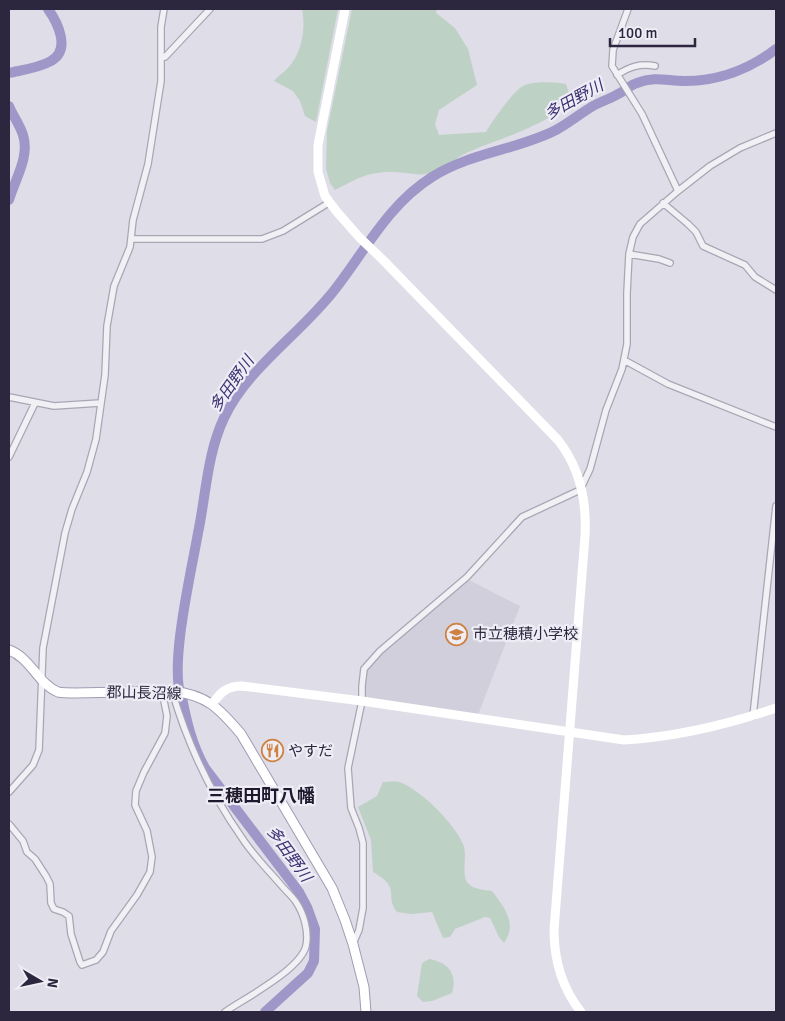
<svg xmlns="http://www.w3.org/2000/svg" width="785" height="1021" viewBox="0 0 785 1021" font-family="Signika,'Noto Sans JP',sans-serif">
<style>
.built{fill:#d2cfdc}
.green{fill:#bed1c5}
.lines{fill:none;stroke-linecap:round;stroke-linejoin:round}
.river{stroke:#9e97c8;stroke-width:10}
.street-casing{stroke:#a9a6b4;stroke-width:8}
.primary-casing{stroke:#a19cb3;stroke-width:11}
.street{stroke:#f1f0f5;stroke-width:5.5}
.secondary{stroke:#fff;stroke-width:9}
.primary{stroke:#fff;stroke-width:9}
.labels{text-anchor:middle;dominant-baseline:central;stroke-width:4.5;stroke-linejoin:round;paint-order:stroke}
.poi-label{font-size:15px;fill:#2c273e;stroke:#eeecf5;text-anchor:start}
.street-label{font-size:15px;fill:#2c273e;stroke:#eeecf5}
.water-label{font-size:16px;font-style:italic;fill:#3c3172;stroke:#eeecf5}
.quarter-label{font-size:18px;font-weight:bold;fill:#1f192e;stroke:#eeecf5}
</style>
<rect width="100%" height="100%" fill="#dfdde7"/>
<path class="built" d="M469 580 520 606 478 715 367 698 365 695V676L371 663Z"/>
<path class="green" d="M302 9H338L316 122 305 116 300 101 293 91 274 81C278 76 283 73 288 68 302 53 306 28 302 9Z
M352 9H437L436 13 455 28 468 49 477 85 439 110 435 124 439 135 486 132C491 123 514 90 523 86 533 81 555 82 566 84L571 99C548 127 498 138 466 153 454 159 444 169 430 173 418 177 404 171 392 172 366 172 357 179 335 190L330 183 326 169 327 131Z
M383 782C388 782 395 781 399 782 420 789 454 823 463 844 468 856 461 872 467 882 472 889 483 890 492 891 504 907 518 923 504 943L499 937 490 918 485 917 455 929 450 937 443 938 432 912 411 914 397 912C384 896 402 888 373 872L371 840 358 807 377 796Z
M429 959C448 962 458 974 452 993L432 1001 423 1002 417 996 422 963Z"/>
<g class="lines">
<path class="river" d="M9 73C22 70 39 68 51 61 71 50 58 23 48 9
M9 106C13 116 20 125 23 135 30 157 15 179 9 200
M265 1012 308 973 314 961 315 929 307 907 299 892 205 768C192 745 187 723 182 698 168 670 192 568 198 533 206 495 207 454 224 418 248 367 302 333 336 288 366 249 389 204 432 177 472 152 517 150 556 130 569 123 581 113 593 106 602 101 612 98 620 93 626 90 630 85 637 83 655 76 667 81 685 81 718 81 750 69 776 49"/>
<defs>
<path id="street" d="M628 9 613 50 612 66 642 114 678 191
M162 58 165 57 210 9
M617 75C629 67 640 63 655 66
M663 203 688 224 696 232 703 246 745 265 755 277 776 290
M131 239H262L283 231 330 202
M629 254 659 259 670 263
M624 360 668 384 776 427
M9 397 54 406 100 403
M9 457 35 403
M172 691C187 742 211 794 242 838 253 855 268 870 281 885 286 891 292 896 296 902 304 914 309 932 306 946 300 970 245 998 225 1012
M753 716 776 506
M9 792 33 765 39 750 43 648 65 533 72 509 87 472 96 439 105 375 107 326 114 286 130 247 133 220 148 164 161 81V27L164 9
M9 824 23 841 27 852 35 859 46 876 50 884 51 903 54 909 63 912 69 916 71 934 80 962 82 965 96 960 103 952 111 931 137 895 150 872 152 857 147 831 135 805 136 791 144 772 165 733 167 716 162 691
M353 944 359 930 363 908V843L359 828 351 808 348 768 362 701V686L364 669 380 651 467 577 522 517 580 490 590 469 606 410 622 369 627 344V293L629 254 633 237 640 224 678 191 710 166 740 148 776 133"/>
<path id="primary" d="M9 650C31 658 38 684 58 692 63 693 70 693 75 693L172 691C207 695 219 708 241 734L332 888 345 920 353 944 364 987 366 1012"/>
</defs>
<use href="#street" class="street-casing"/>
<use href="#primary" class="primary-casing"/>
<use href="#street" class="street"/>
<path class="secondary" d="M345 9 318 145V172L325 196 337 212 359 237 383 260 558 440C580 468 587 500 585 536L554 930C554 960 562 988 581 1012
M213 703C221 692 227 686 242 686L362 701 624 740C674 737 729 724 776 708"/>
<use href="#primary" class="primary"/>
</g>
<defs>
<symbol id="school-ring" viewBox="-11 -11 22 22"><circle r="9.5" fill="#eeecf5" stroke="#ce8240" stroke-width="1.5"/><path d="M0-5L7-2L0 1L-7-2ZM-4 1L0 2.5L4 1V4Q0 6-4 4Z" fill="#ce8240"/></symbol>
<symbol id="restaurant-ring" viewBox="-11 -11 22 22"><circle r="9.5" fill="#eeecf5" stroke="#ce8240" stroke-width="1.5"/><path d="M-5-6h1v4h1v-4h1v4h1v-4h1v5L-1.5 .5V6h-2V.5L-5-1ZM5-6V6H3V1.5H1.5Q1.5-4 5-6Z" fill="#ce8240"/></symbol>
</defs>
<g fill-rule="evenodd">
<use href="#school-ring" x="444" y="622" width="25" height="25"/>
<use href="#restaurant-ring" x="260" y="738" width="25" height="25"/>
</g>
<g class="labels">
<g class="poi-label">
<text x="473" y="634">市立穂積小学校</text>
<text x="288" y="751">やすだ</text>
</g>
<g class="street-label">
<text transform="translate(144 693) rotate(1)">郡山長沼線</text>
</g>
<g class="water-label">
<text transform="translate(574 100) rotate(-29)">多田野川</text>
<text transform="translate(232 384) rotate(-55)">多田野川</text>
<text transform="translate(289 854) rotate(54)">多田野川</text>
</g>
<g class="quarter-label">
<text x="261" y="796">三穂田町八幡</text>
</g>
</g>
<rect width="785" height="1021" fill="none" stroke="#2c273e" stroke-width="20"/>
<g transform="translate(40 981) rotate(99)" stroke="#eeecf5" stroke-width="4" paint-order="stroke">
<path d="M0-4L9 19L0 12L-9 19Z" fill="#2c273e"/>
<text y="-8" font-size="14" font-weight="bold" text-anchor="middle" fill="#2c273e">N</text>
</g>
<path d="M610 38v8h85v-8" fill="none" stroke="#2c273e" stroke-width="2.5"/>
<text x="618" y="38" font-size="15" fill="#2c273e" stroke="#eeecf5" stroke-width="4" paint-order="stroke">100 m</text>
</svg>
